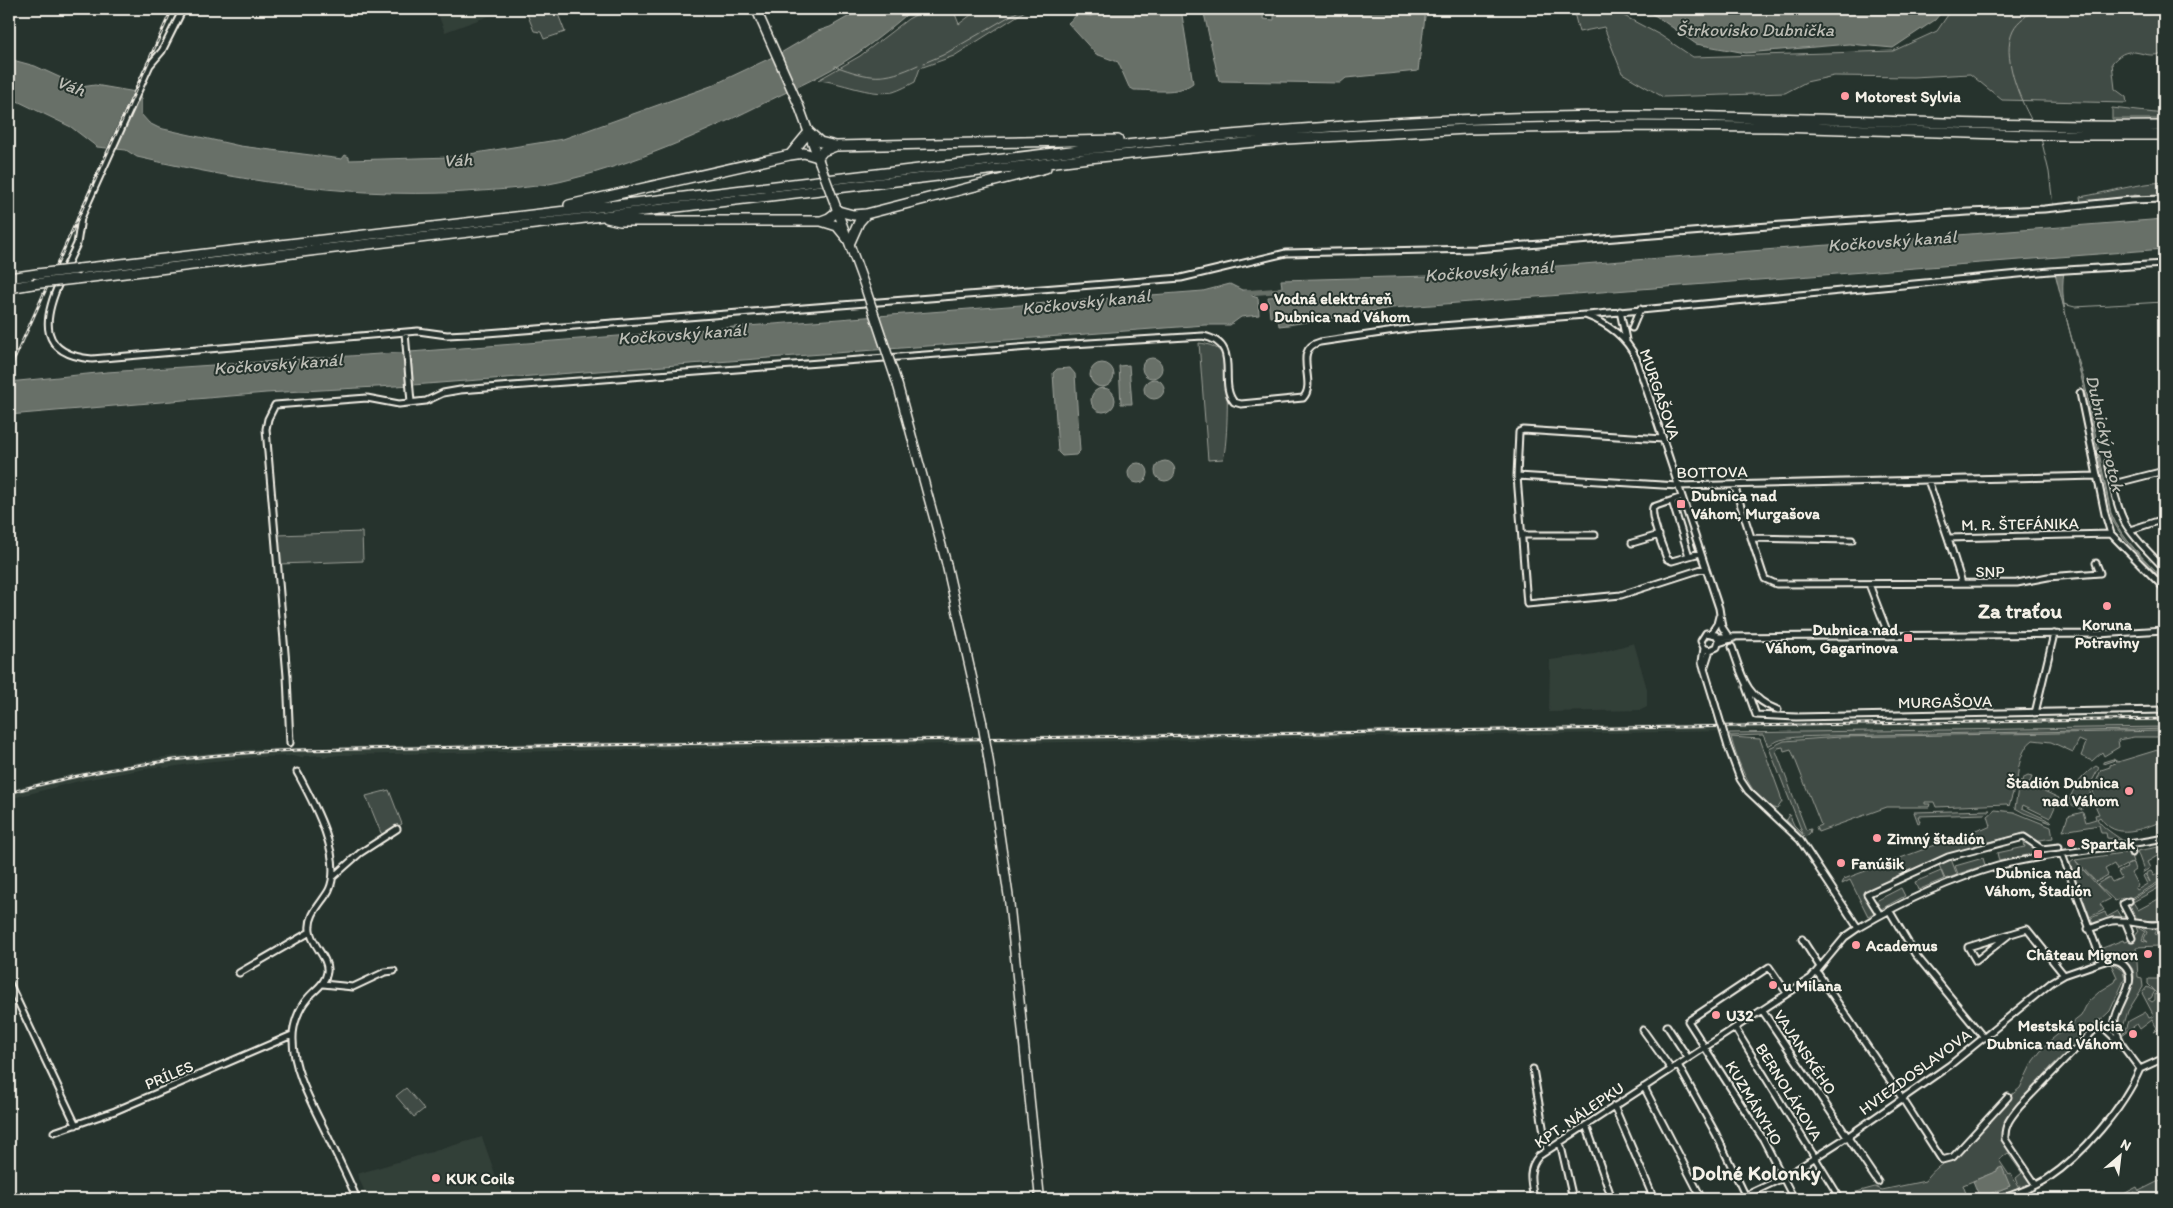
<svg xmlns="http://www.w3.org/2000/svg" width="2173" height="1208" viewBox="0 0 2173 1208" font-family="Itim,sans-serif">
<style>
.built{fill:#333f39}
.green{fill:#414b45;stroke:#9a9e96}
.water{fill:#676f68;stroke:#9fa39b}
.pier{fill:#26332d}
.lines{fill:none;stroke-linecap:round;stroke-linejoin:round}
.stream{stroke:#9fa39b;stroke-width:1}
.canal{stroke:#676f68;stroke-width:5.5}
.minor-casing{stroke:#f4f1e8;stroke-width:9}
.primary-casing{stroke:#f4f1e8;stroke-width:11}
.motorway-casing{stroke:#f4f1e8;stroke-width:12}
.minor{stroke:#26332d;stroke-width:5}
.primary{stroke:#26332d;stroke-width:8}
.motorway{stroke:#26332d;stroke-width:9}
.rail-casing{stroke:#f4f1e8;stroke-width:3}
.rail{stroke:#26332d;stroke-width:1;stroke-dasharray:4;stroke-linecap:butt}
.minor-bridge-casing{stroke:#f4f1e8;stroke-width:9;stroke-linecap:butt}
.primary-bridge-casing{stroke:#f4f1e8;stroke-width:11;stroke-linecap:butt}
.motorway-bridge-casing{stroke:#f4f1e8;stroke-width:12;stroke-linecap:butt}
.minor-bridge{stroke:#26332d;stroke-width:5}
.primary-bridge{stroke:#26332d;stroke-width:8}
.motorway-bridge{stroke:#26332d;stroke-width:9}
.poi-dot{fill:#ff9aa2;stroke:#26332d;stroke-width:2}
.labels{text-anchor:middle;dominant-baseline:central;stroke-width:4;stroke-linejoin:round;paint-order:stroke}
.poi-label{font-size:16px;font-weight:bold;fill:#f4f1e8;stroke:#26332d;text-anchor:start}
.street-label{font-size:16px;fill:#f4f1e8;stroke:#26332d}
.water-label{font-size:18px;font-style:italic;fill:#bcbdb5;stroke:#26332d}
.district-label{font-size:21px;font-weight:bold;fill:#f4f1e8;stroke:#26332d}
</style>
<rect width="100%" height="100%" fill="#26332d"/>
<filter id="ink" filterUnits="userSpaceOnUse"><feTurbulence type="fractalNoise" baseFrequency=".02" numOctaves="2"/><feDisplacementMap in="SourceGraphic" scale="10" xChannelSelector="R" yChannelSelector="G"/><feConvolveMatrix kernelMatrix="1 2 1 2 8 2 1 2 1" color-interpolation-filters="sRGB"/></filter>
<g filter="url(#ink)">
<path class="built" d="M436 9H508L445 32Z
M1634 643 1647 689V707L1641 710 1549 712 1550 660 1595 654Z
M2089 715H2093L2094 718 2164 715V735L2159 737 1927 741 1789 746 1788 730 768 747 340 755 323 757 322 755 304 756 302 758 292 756 258 757 203 762 164 768 162 766 79 781 9 799V790L77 773 165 757 253 749 429 745 1958 720V718H1966L1967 720 2000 719 2056 716 2058 718H2076V716L2088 718Z
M482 1137 504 1199H368L357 1174Z"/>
<path class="green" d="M528 9H556L565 32 544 39 541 32 534 31 526 11Z
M927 9H953L959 24 979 9H1028L954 56 920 68 915 82C909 85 900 90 893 92 868 96 842 82 818 80L860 56 908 19Z
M1573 9H1611L1660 35 1693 57 1893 51 1937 31 1952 9H2164V52C2144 63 2132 39 2112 63L2115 89 2126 97 2127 103 2002 100 1970 74 1913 77 1834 76 1806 82 1785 93 1663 97 1622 73 1604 27 1579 32Z
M2112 108 2164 114V119H2112Z
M2164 182V197L2150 198 2135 195 2128 198 2081 202 2080 197C2109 192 2135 184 2164 182Z
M1199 343C1209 344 1220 347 1224 358 1229 372 1228 444 1223 459L1208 460Z
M362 532 363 561 279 564 278 535Z
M2164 727V729L2135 730 1825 736C1808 737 1782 735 1768 746L1763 735 1730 736 1729 733Z
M2164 731V737H2134L2118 740 2119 747 2104 756 2102 752 2092 761 2081 756 2086 743 2079 740 2073 752 2051 742 2033 740C2021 748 2018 768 2017 781L2011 782V785L2015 786 2009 806 2007 804 1936 807 1934 802H1925V804H1930L1929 807H1887L1818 832 1816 827 1821 825 1791 749 1784 751 1783 747 1778 748 1776 751 1806 830 1811 829 1810 833 1805 837 1786 820 1789 814 1794 825 1803 834 1769 748 1784 741 1840 737Z
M1731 737 1760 739 1780 794 1782 802 1777 809C1753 805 1736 758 1731 737Z
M2164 748V821C2142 828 2116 842 2100 817L2097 819C2103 828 2115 835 2122 840L2107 838 2106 833H2101L2099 825 2063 831 2068 816 2083 812 2086 822 2096 819 2095 815 2099 814 2095 805H2092L2089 796 2079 799 2082 810 2068 803C2073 788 2082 775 2096 766L2099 768 2091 783 2090 796 2093 795 2094 787 2101 770 2110 767V765L2116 763 2115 760 2103 764V762L2113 759 2118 762Z
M2028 776 2032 777 2029 784 2059 798 2050 818 2023 805 2022 808 2052 822 2051 823 2024 813 2015 808 2019 782 2021 781 2027 784 2022 779Z
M389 790 402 824 384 834 381 833 366 796Z
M1990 810 1985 814 1918 816 1920 822 1918 823 1914 812Z
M1995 810 2014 812 2051 827 2053 838 2040 840 2041 848 2025 833 1975 846 1941 857 1868 891 1876 912 1868 916 1850 880 1842 884 1844 879 1981 828 1982 830 1991 826 1988 816Z
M2023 839 2042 852 1999 861 1997 853 2025 847Z
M2164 846V864L2159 855 2147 862 2150 868 2142 873 2144 870 2137 851Z
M2129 852V857L2131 856 2133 862 2127 865 2133 863 2135 870 2131 873 2138 886 2135 887 2137 890 2147 884 2143 876 2145 874 2150 882 2146 873 2151 871 2154 876 2164 870V879L2131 898 2132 899 2164 881V885L2133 902 2138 910 2164 896V921L2135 920 2136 917 2128 902 2126 903 2123 898 2115 901 2097 884 2109 877 2112 882 2121 878 2118 872 2127 868 2126 865 2117 870 2114 864 2105 869 2108 875 2096 882 2075 860Z
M1983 858 1985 865 1958 874 1955 866Z
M1951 859 1957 875 1945 879 1938 863Z
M2074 860 2110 899 2100 904 2104 910 2090 917 2070 863Z
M1941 871 1944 879 1918 890 1915 882Z
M1901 888 1905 896 1879 910 1876 901Z
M2118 911 2123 919 2093 924 2091 918 2105 912 2107 917Z
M2129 922 2136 923 2137 927 2145 932 2142 940 2148 942 2144 939 2147 932 2138 925 2157 929 2155 934 2164 938V1037L2160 1029 2153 1032 2157 1028 2152 1020 2140 1029 2137 1024 2122 1035 2126 1042V1045L2120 1036 2126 1030 2129 1021 2146 1012 2149 1018 2154 1016 2142 993 2147 987 2155 991 2151 998 2148 999 2152 1002 2155 1000V994L2159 995 2148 984V979H2158L2159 946 2136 947 2138 977 2142 978 2143 987 2128 1011 2124 1024 2121 1028 2118 1026C2121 994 2160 965 2104 955L2100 949 2123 940 2124 942 2135 939 2134 935 2138 933 2136 926 2131 927Z
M2110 962 2123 971 2125 978 2110 1011 2051 1067 2014 1110 2004 1139 2006 1145 2032 1184 2020 1189 2016 1178 2022 1173 2008 1153 1999 1160 2009 1175 2011 1174 2019 1189 1992 1199H1977L2010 1186 1998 1171 1963 1185 1968 1199H1939L1935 1197 1918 1199H1841L1853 1193 1875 1187 1882 1190 1925 1181C1933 1170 1942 1162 1955 1159L2009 1097 2020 1088 2033 1061 2047 1043 2081 1016 2088 1002 2099 992 2115 982 2117 977Z
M406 1088 424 1109 414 1117 396 1096Z
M2164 1173V1194L2162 1199H2142L2144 1195 2134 1192 2131 1199H2114L2137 1187 2139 1191 2163 1179 2161 1175Z"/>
<path class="water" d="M862 9H913C896 24 877 40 858 53 826 75 790 90 756 107 700 135 632 164 571 179 542 187 511 189 481 191 363 200 251 183 137 157L126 150 97 147 71 127 9 97V59L35 66 81 87 95 85 136 92 141 99V114L149 123 159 128 240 146 342 159 345 155 349 157V160L451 157 563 139 711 86 779 54 818 31 830 27Z
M1100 9H1181L1193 83C1178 95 1153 90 1134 90L1129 87 1118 62 1096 54 1068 23 1079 13 1091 16Z
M1203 9H1264L1263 19 1274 20V9H1426L1418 71 1346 78 1340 83 1219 81Z
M1641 9H1944L1935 20 1893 48 1849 44 1746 53 1696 44 1656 16Z
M2164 219V249L1392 308 1288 325 1279 326 1278 316 1270 317 1268 297 1283 296V292L1279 293 1278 288 1282 287 1281 280 1428 276Z
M2064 272C2058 307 2075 345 2084 380 2094 424 2102 469 2111 513 2122 540 2144 558 2164 579V582L2124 539 2112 520 2082 380 2055 273Z
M1230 284 1242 290H1251L1252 296 1258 298 1259 315 1241 317 1230 325H1205L413 385 266 393 9 415V382L107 372 410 352 1203 291Z
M1142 368a10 10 0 1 1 20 0a10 10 0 1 1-20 0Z
M1090 375a12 12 0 1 1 24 0a12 12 0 1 1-24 0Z
M1129 365 1132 404H1121L1119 366Z
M1070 368 1075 374 1080 451 1076 455 1062 456 1058 452 1053 373 1057 369Z
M1144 389a10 10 0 1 1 20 0a10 10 0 1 1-20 0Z
M1091 400a12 12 0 1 1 24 0a12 12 0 1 1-24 0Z
M1155 471a10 10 0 1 1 20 0a10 10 0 1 1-20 0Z
M1128 473a10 10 0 1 1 20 0a10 10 0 1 1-20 0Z
M2002 1167 2010 1186 1980 1198 1973 1181 1997 1171V1169Z"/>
<path class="pier" d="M134 89H137L112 151 106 150Z"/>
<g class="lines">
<path class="stream" d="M924 63 943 55 1022 9
M835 66C871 79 883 81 918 65
M2032 121C2019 98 2001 55 2013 30 2018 20 2028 15 2036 9
M2041 138 2049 172 2053 205
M2063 304 2075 307 2164 302"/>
<path class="canal" d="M1246 293 1284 290"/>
<defs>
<path id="minor" d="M64 271 77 244 81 218 150 65 162 51 183 9
M60 281C42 321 39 354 92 359L418 331 447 335 487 333 1181 278 1286 253 1476 249 1741 228 1968 212 2044 209 2131 200 2164 199
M1620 311 1626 340
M1588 315 2050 271 2164 264
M1632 328 1640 309
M405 333 411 402
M2080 393 2105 514 2111 534 2164 588
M1663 439 1523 430 1519 432 1517 476 1527 604 1621 595 1705 568
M2108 462C2112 482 2116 505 2125 523 2135 540 2151 554 2164 568
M1517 476 1678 486 2097 476
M1928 480 1948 538
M2113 484 2164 471
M1734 485 1763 574 1765 579 1776 584 2017 583 2048 577 2100 573 2096 563
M1682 497 1653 507C1650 519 1663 547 1667 559L1672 561 1700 553
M1672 501 1689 556
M2130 530 2164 519
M1522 535H1595
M1751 538 1852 540
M1632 543 1659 535
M1962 583 1948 538 2111 534
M1869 584 1889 636
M1711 633 1717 624 1719 616
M1718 637 2098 634 2164 630
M1719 643 1734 638
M1732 647C1742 676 1746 698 1778 710
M1704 648 1710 650 1717 647 1719 640 1716 635 1706 633 1701 641 1704 648 1702 662 1715 704
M1704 669 1710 650
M1746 687 1756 715 1796 717 2164 710
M2035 713 2054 634
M290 743 287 676 266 429 268 419 275 405 367 398 399 404 426 401 443 393 460 390 1056 345 1203 336C1243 344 1217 382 1234 402L1241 404 1303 398C1318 383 1291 349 1320 342L1415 328 1585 315C1607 323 1626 337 1636 358L1719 608 1722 627 1728 636
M1728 747 1740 779 1748 791 1800 840 1858 928C1902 902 1948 880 1998 866 2052 852 2109 849 2164 838
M297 772C312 800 344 857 329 890 322 903 308 914 310 930 311 945 329 957 327 972 325 985 314 990 307 999 299 1008 293 1025 293 1037 292 1071 314 1107 328 1137 338 1158 348 1178 357 1199
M2129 844 2132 853
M2062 854 2102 962C2109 959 2118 959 2124 965 2140 980 2117 1003 2115 1020 2114 1028 2118 1035 2121 1043
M333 877 360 853 397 829
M2129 901 2123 904 2132 921
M1889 910 1915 954 1984 1038
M1880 915 1867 894 1948 857 2024 837 2042 849 2059 847
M2125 921 2132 938
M2088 929C2096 927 2104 923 2112 921 2129 919 2152 929 2164 923
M2010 934 1976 961 1968 947 2027 929 2064 975
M1802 939 1820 967
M1817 972 1902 1098 1942 1160 1953 1157 2008 1097
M239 973 310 932
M9 983 76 1125
M323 984 353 987 385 972 394 971
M1787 993 1769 967 1688 1021 1763 1139 1794 1199
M1762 1010 1878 1182
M1667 1026 1688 1058
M1735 1028 1838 1195
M1643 1030 1671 1069
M1678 1065 1716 1134 1746 1197
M1533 1069 1547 1150
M2140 1069 2164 1058
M1644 1087 1702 1199
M1614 1106 1654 1199
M1586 1125 1612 1199
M54 1132 115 1111 292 1035
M1560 1142 1573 1199
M2036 1185 2005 1139C2004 1125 2011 1117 2020 1106L2100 1024 2122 1045 2140 1069
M2025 1190 2029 1199
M1534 1199C1531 1183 1527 1169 1539 1156L1811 978 1845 937 1858 928
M1738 1199 1783 1178 1847 1137 1950 1065 2052 982 2064 975 2102 962
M2001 1199C2017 1193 2033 1188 2047 1179 2082 1156 2123 1108 2140 1069"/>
<path id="primary" d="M756 9 799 106 819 161
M836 207 865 287
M898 386 946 562 982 722
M988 756 1009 899 1040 1199"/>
<path id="motorway" d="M790 155 809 132 820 142 836 146 1118 140
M569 205 790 155 804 153 818 157 823 151 836 146
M607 218 620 221H821L837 226 850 242
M821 221 829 218 838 211 853 215 866 214 1046 168
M850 242 859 222 866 214
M79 269 1087 149C1269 129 1450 116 1633 116 1810 116 1987 128 2164 126
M9 278 37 274
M75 279 1089 158 1286 139 1467 129 1633 126 1778 127 2032 135H2164
M9 288 32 284"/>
</defs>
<use href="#minor" class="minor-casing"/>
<use href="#primary" class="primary-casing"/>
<use href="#motorway" class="motorway-casing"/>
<use href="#minor" class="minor"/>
<use href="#primary" class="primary"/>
<use href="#motorway" class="motorway"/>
<defs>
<path id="rail" d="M9 371 172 9
M9 793C103 766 199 754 297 750L2164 719"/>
</defs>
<use href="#rail" class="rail-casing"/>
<use href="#rail" class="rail"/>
<defs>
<path id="minor-bridge" d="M1715 704 1728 747"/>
<path id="primary-bridge" d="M819 161 836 207
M865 287 898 386
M982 722 988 756"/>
<path id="motorway-bridge" d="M37 274 79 269
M32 284 75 279"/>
</defs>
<use href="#minor-bridge" class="minor-bridge-casing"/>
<use href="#primary-bridge" class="primary-bridge-casing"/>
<use href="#motorway-bridge" class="motorway-bridge-casing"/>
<use href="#minor-bridge" class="minor-bridge"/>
<use href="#primary-bridge" class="primary-bridge"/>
<use href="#motorway-bridge" class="motorway-bridge"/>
</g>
</g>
<g class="poi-dot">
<circle cx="1845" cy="96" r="5"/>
<circle cx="1264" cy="307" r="5"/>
<rect x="1676" y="499" width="10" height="10" rx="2.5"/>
<circle cx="2107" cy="606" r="5"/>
<rect x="1903" y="633" width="10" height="10" rx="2.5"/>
<circle cx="2129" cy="791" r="5"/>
<circle cx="1877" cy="838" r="5"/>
<circle cx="2071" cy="843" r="5"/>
<rect x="2033" y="849" width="10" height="10" rx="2.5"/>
<circle cx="1841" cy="863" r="5"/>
<circle cx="1856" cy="945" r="5"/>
<circle cx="2148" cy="954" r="5"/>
<circle cx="1773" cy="985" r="5"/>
<circle cx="1716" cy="1015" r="5"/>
<circle cx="2133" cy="1034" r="5"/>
<circle cx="436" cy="1178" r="5"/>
</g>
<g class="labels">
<g class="poi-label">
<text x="1855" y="96">Motorest Sylvia</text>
<text x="1274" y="298">Vodná elektráreň<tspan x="1274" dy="18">Dubnica nad Váhom</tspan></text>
<text x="1691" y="495">Dubnica nad<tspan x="1691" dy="18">Váhom, Murgašova</tspan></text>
<text x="2107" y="624" text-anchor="middle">Koruna<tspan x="2107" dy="18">Potraviny</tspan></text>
<text x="1898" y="629" text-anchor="end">Dubnica nad<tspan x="1898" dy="18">Váhom, Gagarinova</tspan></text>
<text x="2119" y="782" text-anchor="end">Štadión Dubnica<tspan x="2119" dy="18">nad Váhom</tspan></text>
<text x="1887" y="838">Zimný štadión</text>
<text x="2081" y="843">Spartak</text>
<text x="1851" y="863">Fanúšik</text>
<text x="2038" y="872" text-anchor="middle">Dubnica nad<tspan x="2038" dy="18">Váhom, Štadión</tspan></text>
<text x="1866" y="945">Academus</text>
<text x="2138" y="954" text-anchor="end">Château Mignon</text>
<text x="1783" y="985">u Milana</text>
<text x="1726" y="1015">U32</text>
<text x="2123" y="1025" text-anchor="end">Mestská polícia<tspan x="2123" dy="18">Dubnica nad Váhom</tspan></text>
<text x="446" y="1178">KUK Coils</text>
</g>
<g class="street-label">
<text transform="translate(1660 394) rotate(71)">MURGAŠOVA</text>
<text transform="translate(1712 472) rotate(-1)">BOTTOVA</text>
<text transform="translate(2020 524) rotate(-1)">M. R. ŠTEFÁNIKA</text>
<text x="1990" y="571">SNP</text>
<text transform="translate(1945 702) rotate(-1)">MURGAŠOVA</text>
<text transform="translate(1805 1052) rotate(56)">VAJANSKÉHO</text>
<text transform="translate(1915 1072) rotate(-36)">HVIEZDOSLAVOVA</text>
<text transform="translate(169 1075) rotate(-23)">PRÍLES</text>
<text transform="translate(1789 1092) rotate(58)">BERNOLÁKOVA</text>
<text transform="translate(1754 1103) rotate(59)">KUZMÁNYHO</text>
<text transform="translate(1579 1115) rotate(-34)">KPT. NÁLEPKU</text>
</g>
<g class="water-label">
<text x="1755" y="30">Štrkovisko Dubnička</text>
<text transform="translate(71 86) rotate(21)">Váh</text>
<text transform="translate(458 160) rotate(-3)">Váh</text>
<text transform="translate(1892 241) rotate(-4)">Kočkovský kanál</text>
<text transform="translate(1489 271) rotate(-4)">Kočkovský kanál</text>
<text transform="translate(1086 302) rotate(-6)">Kočkovský kanál</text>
<text transform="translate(682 334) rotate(-4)">Kočkovský kanál</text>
<text transform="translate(278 364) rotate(-4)">Kočkovský kanál</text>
<text transform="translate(2105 433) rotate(77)">Dubnický potok</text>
</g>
<g class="district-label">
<text x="2020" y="610">Za traťou</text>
<text x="1756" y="1172">Dolné Kolonky</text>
</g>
</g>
<rect width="2173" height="1208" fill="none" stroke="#26332d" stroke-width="30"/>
<rect x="15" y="15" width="2143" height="1178" fill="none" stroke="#f4f1e8" stroke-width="2" filter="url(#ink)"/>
<g transform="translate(2120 1156) rotate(28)" stroke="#26332d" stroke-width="4" paint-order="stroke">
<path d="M0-4L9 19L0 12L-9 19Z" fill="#f4f1e8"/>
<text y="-8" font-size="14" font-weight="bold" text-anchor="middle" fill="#f4f1e8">N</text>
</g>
</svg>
